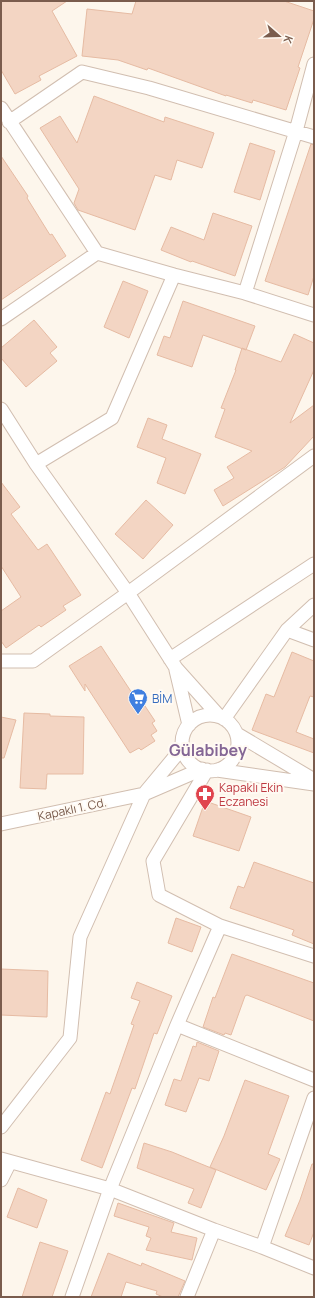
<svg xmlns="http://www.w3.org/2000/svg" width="315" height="1298" viewBox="0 0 315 1298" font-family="Manrope,sans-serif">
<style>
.building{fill:#f3d5c3;stroke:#e6bba3}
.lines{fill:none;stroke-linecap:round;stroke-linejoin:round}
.minor-casing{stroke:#d1beb0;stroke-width:15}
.minor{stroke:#fff;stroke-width:13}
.labels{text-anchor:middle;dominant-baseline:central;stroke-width:4;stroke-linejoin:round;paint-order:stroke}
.shop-label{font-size:12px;fill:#366cbe;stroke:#fffaf3;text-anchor:start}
.health-label{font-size:12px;fill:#be3a42;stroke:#fffaf3;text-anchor:start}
.street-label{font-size:12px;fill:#7a5c4d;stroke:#fffaf3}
.district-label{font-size:16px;font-weight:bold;fill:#846695;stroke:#fffaf3}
</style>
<rect width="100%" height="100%" fill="#fdf6ec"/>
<path class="building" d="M1 1H67L52 11 77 56 39 76 41 80 15 94 1 70Z
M136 1H284L314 11V19L298 67 300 68 286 110 253 100 252 103 226 95V96L148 68 147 70 118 60 82 56 87 9 132 14Z
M94 96 164 122 165 117 214 133 202 168 177 160 171 180 155 175 135 230 78 210 74 203 79 189 40 128 60 116 77 143Z
M250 143 275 151 260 200 234 192Z
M311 144 314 145V276L308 295 265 281Z
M1 156 28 196 27 198 50 235 52 234 66 256 1 300Z
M213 213 252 226 235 276 192 261 191 262 161 250 171 227 204 240Z
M123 281 148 291 129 338 104 327Z
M183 301 255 326 246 350 203 335 192 367 157 355 164 336 170 338Z
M34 320 57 347 50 353 57 361 26 387 1 358V348Z
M294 334 314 343V370L290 423 314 405V436L285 467 223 506 214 490 234 478 227 467 252 451 215 437 225 409 221 408 236 370H235L242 348 281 362Z
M148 418 167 425 162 439 201 454 185 494 157 483 166 458 137 447Z
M1 482 20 507 11 514 38 550 47 544 81 595 63 606 66 610 41 627 39 625 6 648 1 641V611L21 597 1 566Z
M146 500 173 525 143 559 115 534Z
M101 646 134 696 137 694 155 721 152 723 157 731 151 735 155 741 141 750 139 748 130 753 85 684V691L69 666Z
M292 652 314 661V697L310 696 296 732 314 739V753L252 730 266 694 274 697Z
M24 713 50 714V716L84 717 83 774H47L46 789 20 788Z
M1 717 16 720 4 758H1Z
M205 801 251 817 239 851 193 836Z
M254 862 314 883V944L292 935 294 930 230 908 238 886 244 888Z
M176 918 201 927 192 952 168 943Z
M232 954 314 983V1021L247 995 245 996 231 1035 225 1033 224 1035 203 1027 213 997 215 998Z
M1 969 48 971 47 1017 1 1015Z
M137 982 172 996 157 1034 154 1033 135 1089 132 1088 102 1168 81 1160 106 1092 110 1094 134 1025 131 1024 140 1001 131 998Z
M197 1042 219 1051 209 1081 199 1078 186 1112 165 1105 174 1079 181 1081 193 1046 196 1047Z
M245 1080 289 1096 268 1154 280 1159 266 1190 210 1167 224 1136Z
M144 1143 172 1152 216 1170 201 1208 188 1203 194 1189 137 1168Z
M312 1164H314V1232L309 1245 285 1236 300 1200Z
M18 1188 47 1200 37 1228 7 1217Z
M118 1203 174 1223 171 1232 197 1238 192 1260 146 1250 151 1238 146 1236 149 1227 114 1216Z
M40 1242 68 1251 52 1297H22Z
M108 1253 141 1266 142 1263 185 1281 178 1297H163L156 1294 157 1291 126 1282 121 1297H91Z"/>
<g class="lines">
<defs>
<path id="minor" d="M1 108 97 253 174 275 245 293 314 315
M9 122 82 72 149 88 314 137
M245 293 296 131 314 64
M1 319 97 253
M1 409 36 464 128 593 176 668 219 716
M36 464 112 418 174 275
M287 630 314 640
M170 659 314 564
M1 661H33L128 593 314 456
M176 670 189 725
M182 743a28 28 0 1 1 56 0a28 28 0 1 1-56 0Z
M224 719 287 630 314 605
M237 734 314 780
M207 770 153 861 159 895 220 926 314 956
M217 770 314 784
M1 824 144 794 202 769
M177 1025 314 1080
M1 1127 70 1038 80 937 144 794 183 747
M1 1159 110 1189 214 1230 262 1247 314 1268
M1 1180 10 1162
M262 1247 314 1098
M72 1297 110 1189 177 1025 220 926
M187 1297 214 1230"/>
</defs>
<use href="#minor" class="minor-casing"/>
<use href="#minor" class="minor"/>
</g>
<defs>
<symbol id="supermarket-pin" viewBox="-11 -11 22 30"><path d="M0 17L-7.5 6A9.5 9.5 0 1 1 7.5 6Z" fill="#3f7fe0" stroke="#fffaf3"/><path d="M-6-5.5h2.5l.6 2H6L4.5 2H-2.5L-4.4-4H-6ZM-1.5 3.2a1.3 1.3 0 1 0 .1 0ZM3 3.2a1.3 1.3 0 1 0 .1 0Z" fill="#fff"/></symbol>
<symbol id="pharmacy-pin" viewBox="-11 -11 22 30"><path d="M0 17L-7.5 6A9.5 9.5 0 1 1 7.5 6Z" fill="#e0444e" stroke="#fffaf3"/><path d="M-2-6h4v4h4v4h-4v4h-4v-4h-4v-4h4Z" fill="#fff"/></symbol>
</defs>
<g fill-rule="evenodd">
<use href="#supermarket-pin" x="127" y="687" width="22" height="30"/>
<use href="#pharmacy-pin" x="194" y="783" width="22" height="30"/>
</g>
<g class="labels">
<g class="shop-label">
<text x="152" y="698">BİM</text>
</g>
<g class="health-label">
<text x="219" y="787">Kapaklı Ekin<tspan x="219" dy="14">Eczanesi</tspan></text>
</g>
<g class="street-label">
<text transform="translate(72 809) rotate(-12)">Kapaklı 1. Cd.</text>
</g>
<g class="district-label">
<text x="208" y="750">Gülabibey</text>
</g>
</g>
<rect width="315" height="1298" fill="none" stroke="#7a5c4d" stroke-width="4"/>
<g transform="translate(279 36) rotate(110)" stroke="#fffaf3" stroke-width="3" paint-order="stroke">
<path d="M0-3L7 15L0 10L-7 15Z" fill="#7a5c4d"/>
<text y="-6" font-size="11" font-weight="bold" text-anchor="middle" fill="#7a5c4d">K</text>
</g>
</svg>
